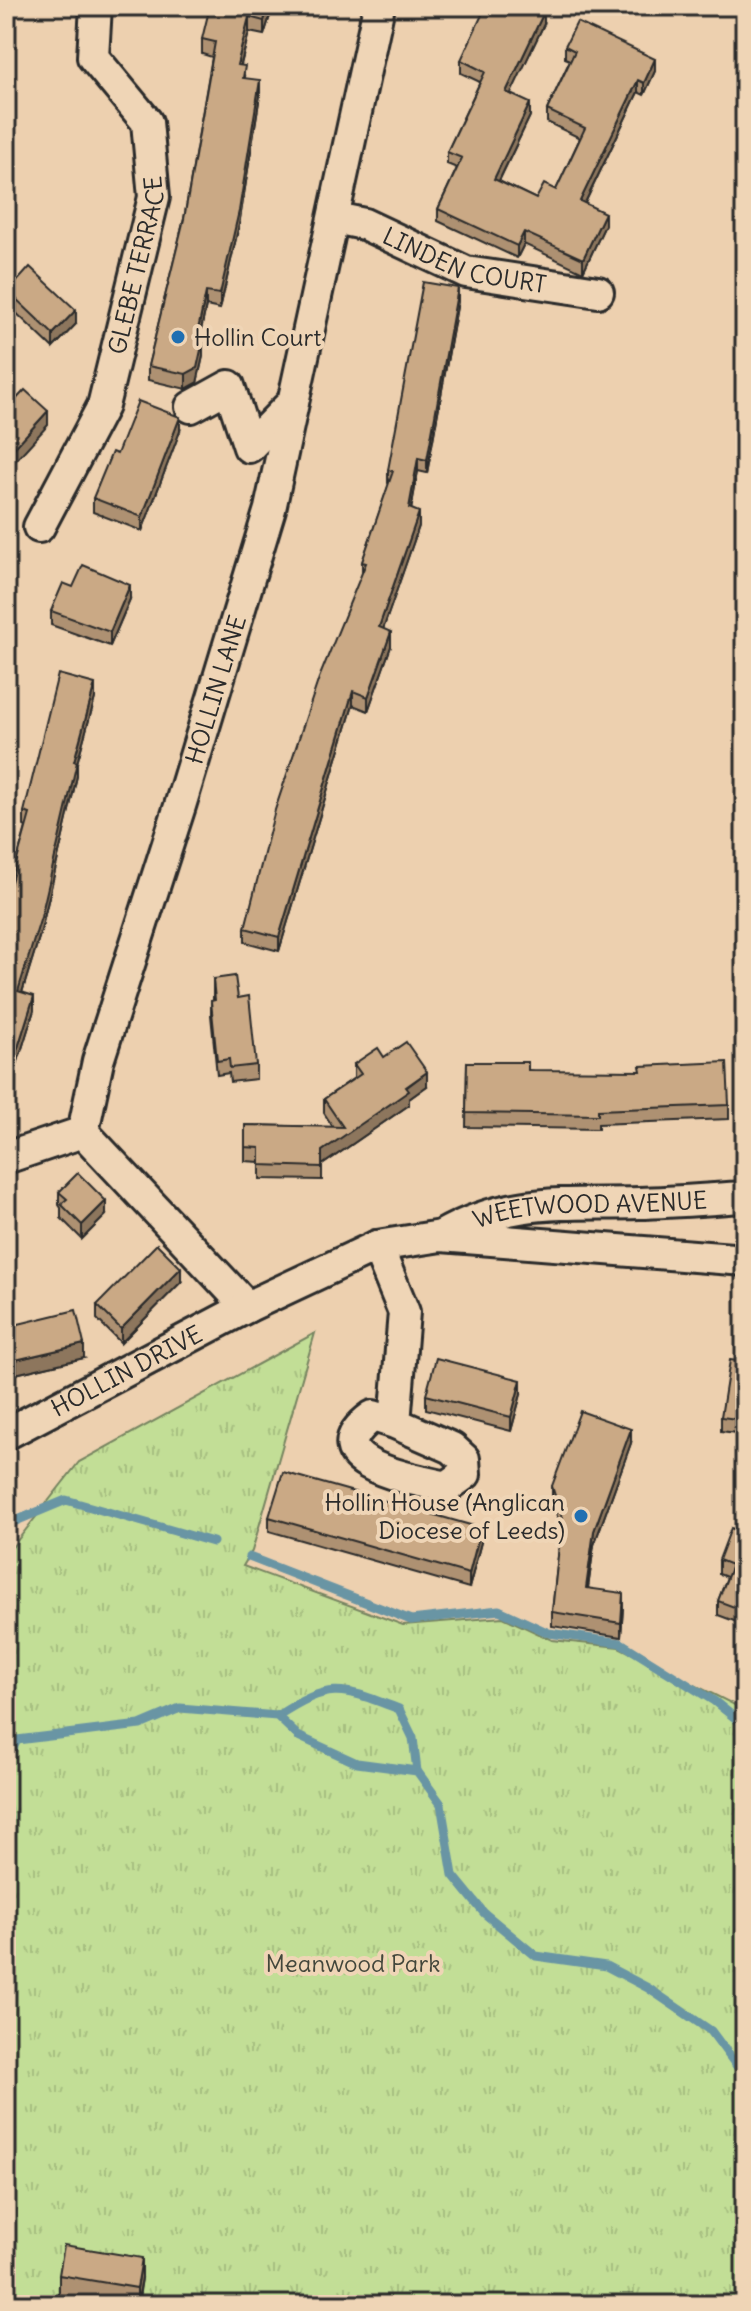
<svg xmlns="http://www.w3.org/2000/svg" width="751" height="2311" font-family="Delius,sans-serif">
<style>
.park{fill:url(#park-tufts);stroke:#768460;stroke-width:2}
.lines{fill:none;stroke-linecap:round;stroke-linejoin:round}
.stream{stroke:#6995a4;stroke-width:9}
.minor-casing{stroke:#2b2b2b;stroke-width:36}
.minor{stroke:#efd5b6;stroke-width:30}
.wall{fill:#ae9172;stroke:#2b2b2b;stroke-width:2}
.shaded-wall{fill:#8d765d;stroke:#2b2b2b;stroke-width:2}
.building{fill:#caa985;stroke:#2b2b2b;stroke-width:2}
.poi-dot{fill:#1f6fb2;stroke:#efd5b6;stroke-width:3}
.labels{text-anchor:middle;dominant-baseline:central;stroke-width:8;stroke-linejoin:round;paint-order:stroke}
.street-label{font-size:24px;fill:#2b2b2b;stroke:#efd5b6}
.poi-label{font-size:24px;fill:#2b2b2b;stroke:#efd5b6;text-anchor:start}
.park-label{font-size:24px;fill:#42463b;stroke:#efd5b6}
</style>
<defs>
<pattern id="park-tufts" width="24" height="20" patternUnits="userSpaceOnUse" patternTransform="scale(2)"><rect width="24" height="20" fill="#c2de96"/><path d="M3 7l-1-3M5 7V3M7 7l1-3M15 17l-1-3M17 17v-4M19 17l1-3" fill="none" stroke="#a7bf81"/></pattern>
</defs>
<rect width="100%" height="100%" fill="#edd0af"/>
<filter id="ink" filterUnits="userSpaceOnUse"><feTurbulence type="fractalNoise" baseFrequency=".0125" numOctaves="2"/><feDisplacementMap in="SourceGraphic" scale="16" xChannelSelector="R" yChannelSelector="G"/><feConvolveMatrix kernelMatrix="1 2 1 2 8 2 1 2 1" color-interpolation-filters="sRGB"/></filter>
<g filter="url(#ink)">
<!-- park -->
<path class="park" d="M315,1333L252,1551L243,1566L403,1625L503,1617L552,1640L619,1647L745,1710V2305H32L25,2295L6,2294V1555L79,1462Z"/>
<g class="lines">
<!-- stream -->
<g class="stream">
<path d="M6,1525L66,1500L213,1542"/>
<path d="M249,1557L411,1620L499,1610L549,1633L621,1643L714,1701L745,1726"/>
<path d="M277,1716C331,1681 341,1687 399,1709L413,1738L417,1771"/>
<path d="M6,1762L17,1740L140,1725L180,1708L277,1716L298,1736L357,1763L417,1771L441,1804L453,1875L484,1913L536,1956L606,1966L648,1988L711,2031L745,2077"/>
<path d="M6,1803L9,1820L6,1835"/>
</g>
<!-- minor casing -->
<g class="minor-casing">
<g id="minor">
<path id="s1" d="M335,218L364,224L466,272L598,292"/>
<path d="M191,407L229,386L249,447L293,402"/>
<path id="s2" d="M39,527L103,406L154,197L147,122L93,57L96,6"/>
<path d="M6,1158L83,1132"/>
<path id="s3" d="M441,1236C509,1197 565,1205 639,1203C675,1202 710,1199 745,1197"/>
<path d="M377,1246L404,1312L395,1423L452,1448L464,1459L465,1474L447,1487C417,1480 307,1463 373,1416L395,1423"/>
<path id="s4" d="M247,1307L83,1132L98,1061L180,806L270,509L379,6"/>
<path id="s5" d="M6,1434L247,1307L377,1246L441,1236L745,1260"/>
</g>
</g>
<!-- minor -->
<use href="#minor" class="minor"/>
</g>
<!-- wall -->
<g class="wall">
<path d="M273,6L264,35L249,32L241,65L245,78L260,95L239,225L220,309L206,306L199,340L203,356L197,383L186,389L148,380V366L184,219L212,57L202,54V39Z"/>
<path d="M544,24L510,94L530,116L499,181L536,199L556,190L580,138L547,122V110L570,60L565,58V46L655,71L644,95L638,92L585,203L605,225L583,272L524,244L517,258L438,221V209L457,168L447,164V152L480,82L461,73V60Z"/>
<path d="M6,257L13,286L76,324L53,348L10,307Z"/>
<path d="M458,301L427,473L418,471L411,509L419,526L383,629L391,646L368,711L353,705L279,951L245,942V928L362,575V562L389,484L388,483V470Z"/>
<path d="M180,431L142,531L93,512V498Z"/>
<path d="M130,599L110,646L51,625V611Z"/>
<path d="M95,698L77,763V776L41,931L22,993L34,1010L15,1071L6,1068V900L26,827L24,826V812Z"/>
<path d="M213,979L238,998L256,1065V1079L230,1082L229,1073L217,1075L211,1015V1001H213Z"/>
<path d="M384,1057L427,1086L409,1099V1105L322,1165V1180L260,1179V1162L245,1161V1125L333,1127L324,1113V1099L354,1078V1064Z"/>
<path d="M467,1062L528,1070L729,1105V1119L598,1124V1129L466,1127Z"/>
<path d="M59,1192L106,1215L82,1239L61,1218V1208L59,1205Z"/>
<path d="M181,1282L121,1343L97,1319V1305Z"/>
<path d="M6,1327L84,1358L11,1375L6,1353Z"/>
<path d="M745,1362V1434L721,1431V1417Z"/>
<path d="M521,1394L511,1431L426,1409V1395Z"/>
<path d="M631,1443L594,1545L588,1588L623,1607L621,1637L552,1626V1612L561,1529L552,1500V1486Z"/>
<path d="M269,1517L481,1542L469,1588L269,1531Z"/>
<path d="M745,1533V1625L718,1615V1601L727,1577L719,1574V1560Z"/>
<path d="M59,2275L142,2278L138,2305H119L59,2295Z"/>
</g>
<!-- shaded-wall -->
<g class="shaded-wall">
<path d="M268,6H273L264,35V21Z"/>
<path d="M544,12V24L506,104V92Z"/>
<path d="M249,17V32L237,79V65Z"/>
<path d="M655,59V71L644,95V83Z"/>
<path d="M260,80V95L239,225L220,309V294Z"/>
<path d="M638,80V92L580,213V201Z"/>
<path d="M530,103V116L494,191V179Z"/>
<path d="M605,213V225L583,272V259Z"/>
<path d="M524,232V244L517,258V246Z"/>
<path d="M458,288V301L427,473V460Z"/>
<path d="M206,292V306L196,354V339Z"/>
<path d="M10,293V307L6,308V294Z"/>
<path d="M76,310V324L53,348V334Z"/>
<path d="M203,341V356L197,383L186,389V374Z"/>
<path d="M48,411V425L6,471V457Z"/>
<path d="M180,417V431L142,531V517Z"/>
<path d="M418,458V471L409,522V508Z"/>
<path d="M419,512V526L379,641V627Z"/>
<path d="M130,585V599L110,646V632Z"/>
<path d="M391,632V646L368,711V697Z"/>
<path d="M95,684V698L77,763V776L41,931L18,1005V991L74,761Z"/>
<path d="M353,691V705L279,951V937Z"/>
<path d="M34,996V1010L15,1071V1057Z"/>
<path d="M427,1072V1086L409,1099V1105L322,1165V1151Z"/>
<path d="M106,1201V1215L82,1239V1225Z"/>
<path d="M13,1220V1234L6,1235V1221Z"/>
<path d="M181,1268V1282L121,1343V1329Z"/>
<path d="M84,1344V1358L11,1375V1361Z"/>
<path d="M521,1380V1394L511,1431V1417Z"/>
<path d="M631,1429V1443L594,1545L586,1601V1588L594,1531Z"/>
<path d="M481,1528V1542L469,1588V1574Z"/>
<path d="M623,1593V1607L621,1637V1623Z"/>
<path d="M142,2258V2278L137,2305V2288Z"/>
</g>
<!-- building -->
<g class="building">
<path d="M210,6H268L264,21L249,17L237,65L245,66L243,78L260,80L239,211L220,294L206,292L196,339L203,341L197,368L186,374L148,366L184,219L215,42L202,39Z"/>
<path d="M486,6H531L544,12L506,92L530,103L494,179L536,199L544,184L556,190L585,128L547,110L575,51L565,46L577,22L655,59L644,83L638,80L580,201L605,213L583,259L524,232L517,246L438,209L462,158L447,152L485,72L461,60Z"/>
<path d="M6,257L13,286L30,267L76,310L53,334L10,293L6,294Z"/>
<path d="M423,282L458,288L427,460L418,458L409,508L419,512L379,627L391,632L368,697L353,691L279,937L245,928L275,810L319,678L366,563L362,562L393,471L388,470Z"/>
<path d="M25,390L48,411L6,457V410Z"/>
<path d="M138,401L180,417L142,517L93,498L112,452L117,454Z"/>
<path d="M83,565L130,585L110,632L51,611L63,583L73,587Z"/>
<path d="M58,674L95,684L74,761L77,762L41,917L18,991L34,996L15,1057L6,1054V900L30,814L24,812Z"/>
<path d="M235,976L238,998L249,996L256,1065L230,1068L229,1059L217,1061L211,1001L215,1000L213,979Z"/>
<path d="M406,1042L427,1072L406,1087L409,1091L322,1151V1167L260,1165V1148L245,1147V1125L343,1127L324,1099L361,1074L354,1064L378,1048L384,1057Z"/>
<path d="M467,1062H528V1070L641,1071L640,1066L727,1062L729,1105L598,1110V1115L466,1113Z"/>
<path d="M78,1173L106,1201L82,1225L61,1204L67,1199L59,1192Z"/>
<path d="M6,1195L13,1220L6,1221Z"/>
<path d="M157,1244L181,1268L121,1329L97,1305Z"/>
<path d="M76,1310L84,1344L11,1361L6,1339V1327Z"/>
<path d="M436,1358L521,1380L511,1417L426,1395Z"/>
<path d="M730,1360L745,1362V1420L721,1417Z"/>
<path d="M580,1411L631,1429L594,1531L586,1588L623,1593L621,1623L552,1612L562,1518L552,1486Z"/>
<path d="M283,1472L481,1528L469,1574L269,1517Z"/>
<path d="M731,1528L745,1533V1611L718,1601L732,1565L719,1560Z"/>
<path d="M64,2245L142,2258L137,2288L59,2275Z"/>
</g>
</g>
<!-- markers -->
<g class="poi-dot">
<circle cx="178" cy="337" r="8"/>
<circle cx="581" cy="1516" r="8"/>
</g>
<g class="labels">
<!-- street labels -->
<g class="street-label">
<text stroke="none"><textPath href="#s1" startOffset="138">LINDEN COURT</textPath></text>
<text stroke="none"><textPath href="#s2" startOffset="282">GLEBE TERRACE</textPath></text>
<text stroke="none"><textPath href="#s4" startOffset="702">HOLLIN LANE</textPath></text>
<text stroke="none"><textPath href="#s3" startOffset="154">WEETWOOD AVENUE</textPath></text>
<text stroke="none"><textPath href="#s5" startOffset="136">HOLLIN DRIVE</textPath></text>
</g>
<!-- poi labels -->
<g class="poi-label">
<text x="194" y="337">Hollin Court</text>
<text x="565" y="1502" text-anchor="end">Hollin House (Anglican<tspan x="565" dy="28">Diocese of Leeds)</tspan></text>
</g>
<!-- park labels -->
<g class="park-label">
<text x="353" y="1963">Meanwood Park</text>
</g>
</g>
<!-- margin -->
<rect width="751" height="2311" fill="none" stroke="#efd5b6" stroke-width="32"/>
<rect x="16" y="16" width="719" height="2279" fill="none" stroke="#2b2b2b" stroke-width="3" filter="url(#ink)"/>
</svg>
